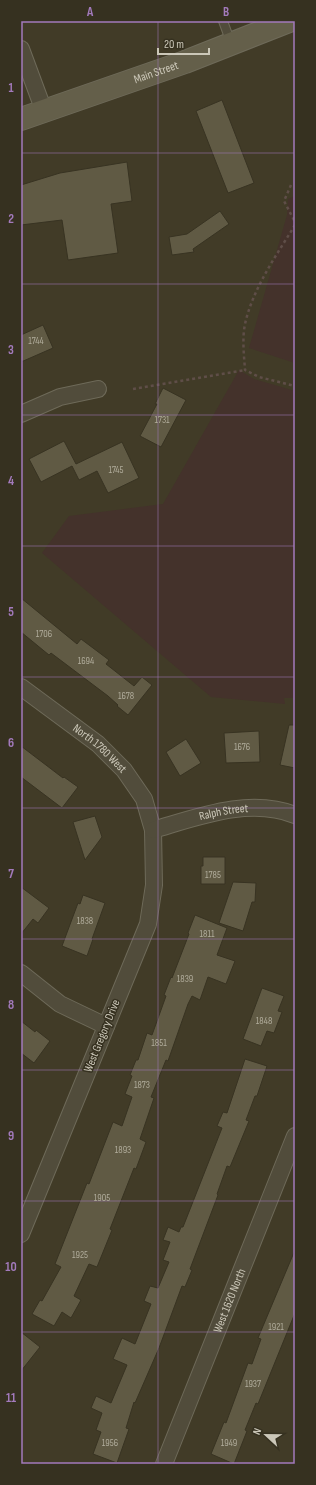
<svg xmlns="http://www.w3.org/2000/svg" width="316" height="1485" font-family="'Sofia Sans Condensed',sans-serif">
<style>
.green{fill:#44322b}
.building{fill:#605a44;stroke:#383322}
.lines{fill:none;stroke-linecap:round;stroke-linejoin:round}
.lane-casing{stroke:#6e6a59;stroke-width:10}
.street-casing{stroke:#6e6a59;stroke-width:18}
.secondary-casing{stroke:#6e6a59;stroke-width:24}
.path{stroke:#5f4e48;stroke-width:2.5;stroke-dasharray:3 3;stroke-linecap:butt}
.lane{stroke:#514c3b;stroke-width:8}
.street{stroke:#514c3b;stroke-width:16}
.secondary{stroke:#645f4a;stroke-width:22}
.grid{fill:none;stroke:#a37abc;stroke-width:1;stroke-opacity:0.55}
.labels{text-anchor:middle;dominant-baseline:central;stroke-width:3;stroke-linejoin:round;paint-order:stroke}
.number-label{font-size:10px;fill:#b0ac9b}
.street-label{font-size:12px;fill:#cbc7b8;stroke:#363120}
.neatline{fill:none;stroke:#a37abc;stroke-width:1.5}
.grid-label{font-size:13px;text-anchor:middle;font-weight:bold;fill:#a37abc}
</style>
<rect width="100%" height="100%" fill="#413b27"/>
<!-- green -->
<g class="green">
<path d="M295,196V363L249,348L287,215L288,199Z"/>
<path d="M239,370L254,379L295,391V698H284L285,704L211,697L42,553L69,516L163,504Z"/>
</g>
<!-- building -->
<g class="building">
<path d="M222,100L254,183L228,193L196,111Z"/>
<path d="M127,162L132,201L111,204L118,253L68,260L62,220L21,225V185L60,173Z"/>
<path d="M220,211L229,224L193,249L194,252L172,255L169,237L187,234Z"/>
<path d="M43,325L53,348L21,362V335Z"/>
<path d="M163,388L186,400L161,447L140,436L157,404H155Z"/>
<path d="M64,441L76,464L122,442L139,478L108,493L97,471L79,480L72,466L41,482L29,459Z"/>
<path d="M21,598L77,644L81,639L109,660L106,664L134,686L142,677L152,685L128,715L117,706L118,705L108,696L51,653L49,655L21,632Z"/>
<path d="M289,725H295V768L280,765Z"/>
<path d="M259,731L260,762L226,763L224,733Z"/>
<path d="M186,739L201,763L180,776L166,752Z"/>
<path d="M21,746L63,778L64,777L78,787L62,808L21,777Z"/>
<path d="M95,816L102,837L85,860L73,822Z"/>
<path d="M203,857H225V884H201V866H203Z"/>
<path d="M233,882L256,883L255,902H252L243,931L219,923Z"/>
<path d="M21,887L49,908L38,923L33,919L21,934Z"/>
<path d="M83,895L105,903L92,939H93L87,956L62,946L78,903L80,904Z"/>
<path d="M195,915L227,928L217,955L235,961L226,984L208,977L200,1000L192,996L188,1004L168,1061L166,1060L151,1097L154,1098L140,1139L146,1142L136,1169L134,1168L110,1229L112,1230L97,1267L89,1264L74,1296L81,1300L71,1318L62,1312L54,1326L32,1314L40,1300L42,1301L61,1267L55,1264L87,1183L89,1184L113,1122L122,1126L132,1097L125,1094L132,1076L130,1075L136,1060H138L147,1033L152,1035L166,996L164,995L171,977L172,978L189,934L188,933Z"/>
<path d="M262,988L284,996L278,1011L282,1012L274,1033L267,1031L261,1046L243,1039Z"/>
<path d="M21,1021L35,1032L36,1030L50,1041L34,1063L21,1053Z"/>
<path d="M245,1059L267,1066L257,1096H255L246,1120L249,1121L230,1167L227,1166L217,1194L218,1195L190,1269L192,1270L185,1287L182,1286L159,1348L135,1403L134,1402L126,1428L129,1429L117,1463L93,1454L101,1432L96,1430L102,1413L91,1408L96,1396L111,1403L127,1365L113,1359L122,1338L135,1344L151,1304L144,1301L150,1286L158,1288L169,1262L163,1260L170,1242L163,1240L168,1227L179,1232L181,1227H183L222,1128L217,1126L223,1112L227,1113Z"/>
<path d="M295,1250V1313L258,1404L256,1403L245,1430L247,1431L234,1464L211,1454L224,1422L226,1423L248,1363L252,1364L261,1339L258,1338Z"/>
<path d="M21,1332L40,1347L21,1371Z"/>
</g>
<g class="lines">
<!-- lane casing -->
<g class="lane-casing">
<path id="lane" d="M223,21L231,43"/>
</g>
<!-- street casing -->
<g class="street-casing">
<g id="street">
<path d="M21,49L44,111"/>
<path d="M21,414L60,397L98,389"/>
<path id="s1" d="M21,687L98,744L124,770L144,799L153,830L154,885L148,924L21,1234"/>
<path id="s2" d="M153,830C198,817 249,797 295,815"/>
<path d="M21,973L60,1004L106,1026"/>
<path id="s3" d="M164,1464L295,1136"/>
</g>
</g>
<!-- secondary casing -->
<g class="secondary-casing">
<g id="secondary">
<path id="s4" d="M21,119L185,62L289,21"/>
</g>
</g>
<!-- path -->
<g class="path">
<path d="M291,185L284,201L295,222"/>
<path d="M295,225C276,256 253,288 245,324C242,339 244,355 245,370L259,377L295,386"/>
<path d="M133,389L245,370"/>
</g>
<!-- lane -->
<use href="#lane" class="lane"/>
<!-- street -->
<use href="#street" class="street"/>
<!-- secondary -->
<use href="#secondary" class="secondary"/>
</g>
<!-- grid -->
<path class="grid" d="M158,21V1464M21,153H295M21,284H295M21,415H295M21,546H295M21,677H295M21,808H295M21,939H295M21,1070H295M21,1201H295M21,1332H295"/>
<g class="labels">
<!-- number labels -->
<g class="number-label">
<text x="36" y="341">1744</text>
<text x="162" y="420">1731</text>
<text x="116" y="470">1745</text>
<text x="44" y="634">1706</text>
<text x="86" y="661">1694</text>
<text x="126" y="696">1678</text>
<text x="242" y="747">1676</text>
<text x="213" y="875">1785</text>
<text x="85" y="921">1838</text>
<text x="207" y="934">1811</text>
<text x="185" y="979">1839</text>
<text x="264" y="1021">1848</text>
<text x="159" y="1043">1851</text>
<text x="142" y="1085">1873</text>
<text x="123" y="1150">1893</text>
<text x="102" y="1198">1905</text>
<text x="80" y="1255">1925</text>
<text x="276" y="1327">1921</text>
<text x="253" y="1384">1937</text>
<text x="110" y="1443">1956</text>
<text x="229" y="1443">1949</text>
</g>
<!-- street labels -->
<g class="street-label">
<text stroke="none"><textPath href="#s4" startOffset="143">Main Street</textPath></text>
<text stroke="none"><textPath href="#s1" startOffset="100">North 1780 West</textPath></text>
<text stroke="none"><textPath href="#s2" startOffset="73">Ralph Street</textPath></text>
<text transform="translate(102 1036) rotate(-68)">West Gregory Drive</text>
<text stroke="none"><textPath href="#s3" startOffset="176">West 1620 North</textPath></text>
</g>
</g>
<!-- border -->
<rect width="316" height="1485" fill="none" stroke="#363120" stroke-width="44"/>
<!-- north arrow -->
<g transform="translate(266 1435) rotate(292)" stroke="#363120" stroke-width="3" paint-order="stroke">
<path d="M0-3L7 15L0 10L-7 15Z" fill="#cbc7b8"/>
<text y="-6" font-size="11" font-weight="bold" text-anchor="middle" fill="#cbc7b8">N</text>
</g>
<!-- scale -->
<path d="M158 48v6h51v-6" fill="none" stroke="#cbc7b8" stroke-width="2"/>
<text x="164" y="48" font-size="12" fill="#cbc7b8" stroke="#363120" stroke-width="3" paint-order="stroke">20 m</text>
<rect x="22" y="22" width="272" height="1441" class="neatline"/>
<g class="grid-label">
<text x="90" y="16">A</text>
<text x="226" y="16">B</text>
<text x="11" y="92">1</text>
<text x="11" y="223">2</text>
<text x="11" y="354">3</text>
<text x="11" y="485">4</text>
<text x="11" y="616">5</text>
<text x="11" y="747">6</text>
<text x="11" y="878">7</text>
<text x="11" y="1009">8</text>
<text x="11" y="1140">9</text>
<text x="11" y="1271">10</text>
<text x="11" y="1402">11</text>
</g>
</svg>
